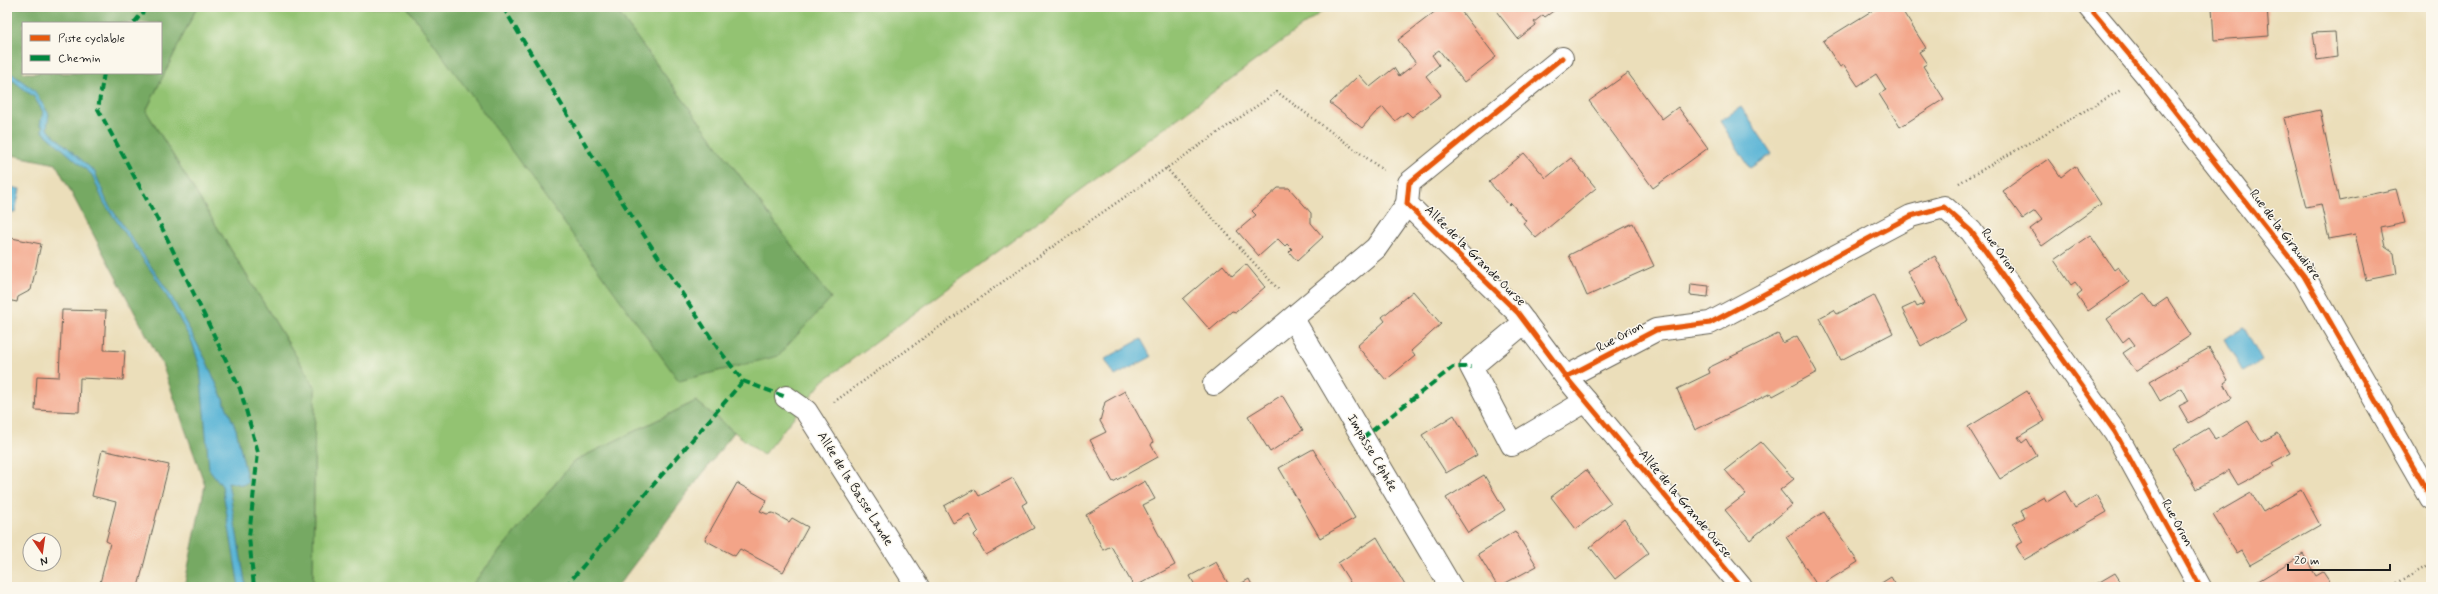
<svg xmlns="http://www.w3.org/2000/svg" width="2438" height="594" font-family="Mynerve,sans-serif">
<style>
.green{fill:#93c372;stroke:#587047}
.forest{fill:#76a964;stroke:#496240;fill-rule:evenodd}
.water{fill:#57b3d5;stroke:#3a6878}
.building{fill:#f3a488}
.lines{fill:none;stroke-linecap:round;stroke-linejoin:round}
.minor-casing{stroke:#646053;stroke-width:24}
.path{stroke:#646053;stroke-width:2.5;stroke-dasharray:1 3;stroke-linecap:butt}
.minor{stroke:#fff;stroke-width:22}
.quiet{stroke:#00873e;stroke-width:4;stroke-dasharray:8 4;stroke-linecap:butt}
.cycleway-casing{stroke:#fbf7ec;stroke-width:8}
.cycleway{stroke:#e8590c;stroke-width:5}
.labels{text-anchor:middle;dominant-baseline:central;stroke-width:3;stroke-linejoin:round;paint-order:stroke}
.street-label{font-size:13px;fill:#1c1c1c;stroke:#fbf7ec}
</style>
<rect width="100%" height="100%" fill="#fbf7ec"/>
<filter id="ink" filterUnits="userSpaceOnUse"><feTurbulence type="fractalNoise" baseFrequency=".025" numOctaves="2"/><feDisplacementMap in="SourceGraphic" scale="8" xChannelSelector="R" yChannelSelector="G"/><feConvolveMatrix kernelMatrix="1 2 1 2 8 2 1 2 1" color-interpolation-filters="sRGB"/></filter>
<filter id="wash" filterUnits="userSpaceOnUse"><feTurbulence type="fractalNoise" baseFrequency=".012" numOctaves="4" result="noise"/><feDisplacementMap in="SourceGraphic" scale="16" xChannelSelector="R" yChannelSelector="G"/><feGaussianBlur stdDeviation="0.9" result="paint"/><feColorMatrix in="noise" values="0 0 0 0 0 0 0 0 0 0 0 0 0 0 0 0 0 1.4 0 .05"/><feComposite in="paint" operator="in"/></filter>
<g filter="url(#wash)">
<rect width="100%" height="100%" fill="#ebdeba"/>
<!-- green -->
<path class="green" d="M197,7H407L433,42L831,298L614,7H1328L823,381L763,455L696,401L574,461L470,587H313L315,387L146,111Z"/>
<!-- forest -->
<g class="forest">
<path d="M7,7H197L146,111L315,387L313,587H184L205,485L162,364L56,164L7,154ZM23,23H161V73H23Z"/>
<path d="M407,7H614L831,298L778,356L679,381Z"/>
<path d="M696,401L734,432L617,587H470L574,461Z"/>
</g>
<!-- water -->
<g class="water">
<path d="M7,70L34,90L49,114L47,129L95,172L107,202L170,294L206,360L236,429L248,482L243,485L228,482L246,587H239L222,486L209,469L200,367L192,342L160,284L104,203L92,175L42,131L43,126L40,125L43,112L34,97L7,76Z"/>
<path d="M1741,107L1772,154L1750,168L1720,121Z"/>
<path d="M7,186L20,189L15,213L7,211Z"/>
<path d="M2244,328L2262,361L2243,372L2224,339Z"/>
<path d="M1141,339L1151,357L1115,376L1105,359Z"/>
</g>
<g id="blocks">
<!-- building -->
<g class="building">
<path d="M1441,7H1458L1496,57L1464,82L1439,50L1432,55L1439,65L1426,76L1441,95L1412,117L1407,112L1395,121L1383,107L1375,113L1362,128L1330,103L1359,75L1370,87L1394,68L1399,76L1416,63L1398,40Z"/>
<path d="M1493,7H1559L1545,17L1543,15L1534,22L1536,25L1518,39Z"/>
<path d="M1878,7H1900L1926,48L1919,52L1927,64L1923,66L1944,99L1900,127L1879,94L1886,90L1876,74L1858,86L1844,65L1840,67L1823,41Z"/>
<path d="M2212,7H2267L2269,36L2214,40Z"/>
<path d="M2335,32L2337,57L2317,60L2313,33Z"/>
<path d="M1628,73L1662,119L1678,107L1708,148L1653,188L1589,101Z"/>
<path d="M2320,110L2339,201L2396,189L2405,223L2381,228L2385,247L2394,253L2397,274L2366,280L2355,234L2329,239L2321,204L2306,207L2284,118Z"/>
<path d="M1524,153L1546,178L1571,158L1596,188L1536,238L1523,223L1526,221L1511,203L1509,205L1489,182Z"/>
<path d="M2048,159L2061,177L2075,166L2101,204L2042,246L2030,229L2042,220L2035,211L2023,219L2003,191Z"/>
<path d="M1278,188H1289L1311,213V223L1323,237L1297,261L1289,252L1292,249L1287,244L1285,246L1278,239L1259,256L1237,231L1256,215L1252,211Z"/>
<path d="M1633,223L1654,266L1587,296L1569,255Z"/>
<path d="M2090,235L2114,270L2118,267L2129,282L2088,311L2077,295L2082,291L2075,282L2071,285L2054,260Z"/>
<path d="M7,237L41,244L31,290L18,297L17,302L7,300Z"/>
<path d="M1935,256L1968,320L1921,346L1902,309L1915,303L1917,307L1924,304L1907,271Z"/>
<path d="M1246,264L1265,287L1236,312L1232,311L1210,330L1183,299L1223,265L1232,276Z"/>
<path d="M1691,284L1709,286L1708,297L1690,295Z"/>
<path d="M1413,291L1441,324L1411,351L1415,356L1386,380L1357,346L1385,321L1382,317Z"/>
<path d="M2144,293L2154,307L2167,298L2191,335L2136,371L2123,353L2135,345L2129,337L2123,342L2107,319Z"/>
<path d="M1874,295L1893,333L1841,360L1819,318L1834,310L1837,314Z"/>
<path d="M62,310L106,311L104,350L125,351L123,380L80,378L79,412L35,410L37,376L59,377Z"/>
<path d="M1778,334L1783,343L1797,336L1817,372L1773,396L1771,393L1695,430L1677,389L1710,373L1708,368Z"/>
<path d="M2209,348L2228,380L2224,383L2232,398L2189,423L2179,406L2189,401L2182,388L2160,401L2149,382Z"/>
<path d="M1125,391L1153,442L1151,445L1158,457L1113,482L1090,440L1106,432L1100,421L1105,402Z"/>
<path d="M2027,391L2045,421L2018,437L2022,443L2027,439L2037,456L2000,479L1968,427Z"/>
<path d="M1282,395L1303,430L1270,452L1248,416Z"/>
<path d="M1454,415L1477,455L1446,473L1422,435Z"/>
<path d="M2248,421L2261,442L2278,433L2290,453L2272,463L2274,466L2238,485L2229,470L2196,489L2173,449L2208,428L2216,440Z"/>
<path d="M1761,442L1794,479L1780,490L1792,505L1750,540L1725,510L1746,494L1725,470Z"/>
<path d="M1313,449L1355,518L1320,538L1279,468Z"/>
<path d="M102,450L169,465L138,587H99L110,543L106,541L116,502L92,496Z"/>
<path d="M1586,470L1611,503L1576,529L1551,497Z"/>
<path d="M1484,475L1505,510L1468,533L1446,498Z"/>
<path d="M1013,478L1027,502L1022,505L1034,528L986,555L974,535L978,531L969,514L953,523L944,506L975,489L979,496Z"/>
<path d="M1145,481L1155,499L1143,505L1175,565L1134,587L1111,546L1103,550L1086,515Z"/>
<path d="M737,483L767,500L760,511L767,514L773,513L789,522L792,518L808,527L783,572L740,549L735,556L705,540Z"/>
<path d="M2301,490L2320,525L2250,565L2242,551L2237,554L2213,515L2251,493L2263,512Z"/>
<path d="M2065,491L2075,508L2097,495L2107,512L2024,560L2016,546L2023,542L2013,524L2025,517L2021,510L2044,497L2047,502Z"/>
<path d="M1824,512L1858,562L1818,587L1786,537Z"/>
<path d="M1624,519L1649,553L1615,579L1590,547Z"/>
<path d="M1515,531L1537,566L1498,587L1478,554Z"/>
<path d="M1377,537L1406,587H1353L1338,563Z"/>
<path d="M2303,554L2316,576L2323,572L2333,587H2257L2255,583Z"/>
<path d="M1216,562L1230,587H1196L1190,576Z"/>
<path d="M2115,573L2124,587H2091Z"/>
<path d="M1891,577L1897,587H1875Z"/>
<path d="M1249,579L1253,587H1235Z"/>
</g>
</g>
</g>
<g filter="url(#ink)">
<use href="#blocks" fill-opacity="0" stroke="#646053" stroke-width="1"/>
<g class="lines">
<!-- minor casing -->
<g class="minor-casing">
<g id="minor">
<path d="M2089,7L2147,76L2304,276L2431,498"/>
<path d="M1562,58L1409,183L1407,204L1518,313L1566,377L1741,587"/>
<path d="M1293,319L1451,587"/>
<path d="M1525,322L1471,367L1512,445L1586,401"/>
<path d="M1566,377L1656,330L1710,323L1911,216L1944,207L1971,231L2115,432L2200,587"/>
<path d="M1214,384L1376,248L1407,204"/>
<path d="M786,397L806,411L918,587"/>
</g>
</g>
<!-- path -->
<g class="path">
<path d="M1166,168L1280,291"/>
<path d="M1959,183L2121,90"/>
<path d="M834,402L1032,261L1277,92L1383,170"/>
<path d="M2390,587L2431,564"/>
</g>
<!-- minor -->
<use href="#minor" class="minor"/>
<!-- quiet -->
<g class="quiet">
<path d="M503,7L590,152L717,347L743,381L786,397"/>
<path d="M134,23L147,7"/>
<path d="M104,73L98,109L162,228L240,389L258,452L249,537L254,587"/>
<path d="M1363,438L1453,367H1471"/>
<path d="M565,587L743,381"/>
</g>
<!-- cycleway casing -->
<g class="cycleway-casing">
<g id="cycleway">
<path d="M2089,7L2147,76L2304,276L2431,498"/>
<path d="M1562,58L1409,183L1407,204L1518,313L1566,377L1741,587"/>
<path d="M1566,377L1656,330L1710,323L1911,216L1944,207L1971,231L2115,432L2200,587"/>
</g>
</g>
<!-- cycleway -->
<use href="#cycleway" class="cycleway"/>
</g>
</g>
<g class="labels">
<!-- street labels -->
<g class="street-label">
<text transform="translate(2285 235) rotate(53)">Rue de la Giraudière</text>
<text transform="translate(1999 251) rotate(54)">Rue Orion</text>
<text transform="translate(1475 256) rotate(45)">Allée de la Grande Ourse</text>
<text transform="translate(1620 337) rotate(-28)">Rue Orion</text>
<text transform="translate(1372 453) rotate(60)">Impasse Céphée</text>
<text transform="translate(855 489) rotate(58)">Allée de la Basse Lande</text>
<text transform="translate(1685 504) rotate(50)">Allée de la Grande Ourse</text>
<text transform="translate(2177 523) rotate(61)">Rue Orion</text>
</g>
</g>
<!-- margin -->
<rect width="2438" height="594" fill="none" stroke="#fbf7ec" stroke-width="24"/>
<!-- legend -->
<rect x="22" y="22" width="140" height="52" fill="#fbf7ec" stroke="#a29f99"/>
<rect x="30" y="35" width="20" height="6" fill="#e8590c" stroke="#a29f99"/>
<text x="58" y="42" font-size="12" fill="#1c1c1c">Piste cyclable</text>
<rect x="30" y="55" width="20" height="6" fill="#00873e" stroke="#a29f99"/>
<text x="58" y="62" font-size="12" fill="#1c1c1c">Chemin</text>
<!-- north arrow -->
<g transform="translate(42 552) rotate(167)"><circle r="19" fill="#fbf7ec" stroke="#a29f99"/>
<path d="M0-3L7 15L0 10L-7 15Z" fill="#c8321e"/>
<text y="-6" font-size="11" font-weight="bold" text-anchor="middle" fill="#1c1c1c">N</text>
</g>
<!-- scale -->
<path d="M2288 564v6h102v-6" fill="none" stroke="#1c1c1c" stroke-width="2"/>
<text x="2294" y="564" font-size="12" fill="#1c1c1c" stroke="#fbf7ec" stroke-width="3" paint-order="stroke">20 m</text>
</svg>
